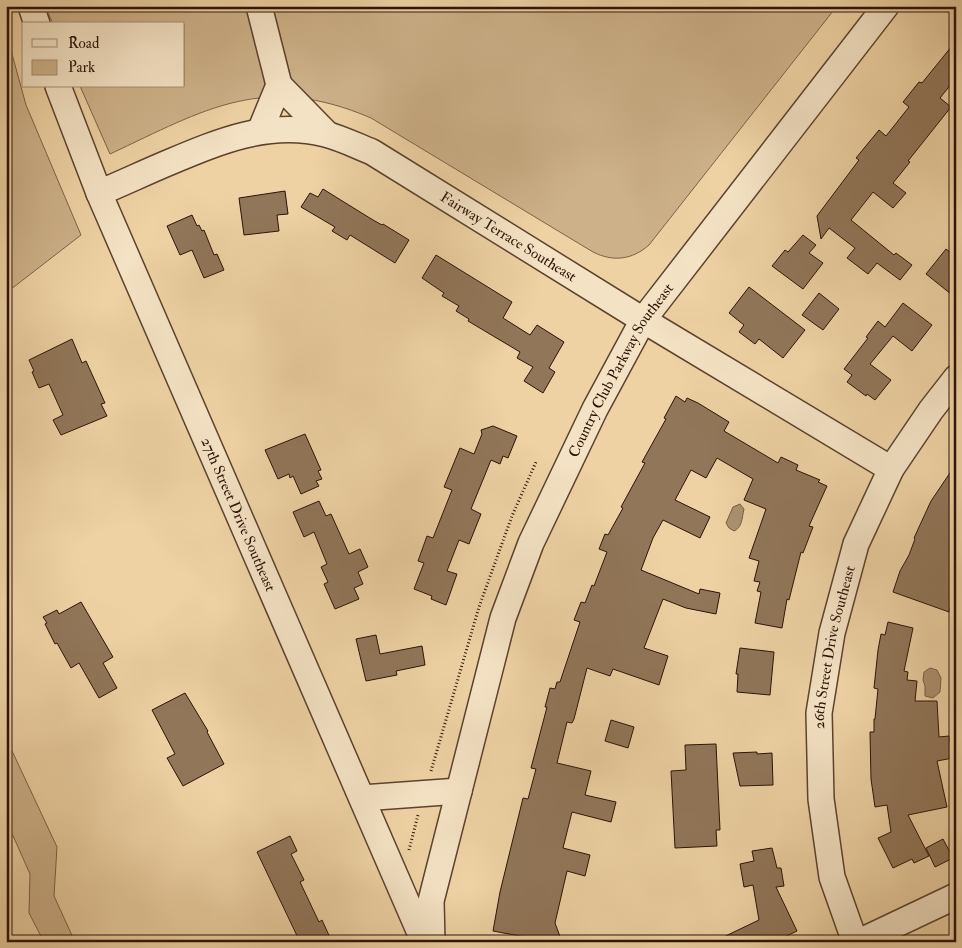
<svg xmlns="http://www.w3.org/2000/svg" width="962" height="948" font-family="'IM FELL Double Pica',serif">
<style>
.green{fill:#cdb189;stroke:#7c6248}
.water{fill:#ac916f;stroke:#795e45}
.building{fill:#917659;stroke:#2c1207}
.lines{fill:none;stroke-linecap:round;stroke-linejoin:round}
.minor-casing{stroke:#5c422e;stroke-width:28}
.path{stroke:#2c1207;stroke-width:3;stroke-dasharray:1 2.5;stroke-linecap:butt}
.minor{stroke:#f4e2c4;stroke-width:25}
.labels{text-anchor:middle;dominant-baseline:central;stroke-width:4;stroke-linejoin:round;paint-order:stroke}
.street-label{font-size:15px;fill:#2c1207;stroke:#f4e2c4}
</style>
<rect width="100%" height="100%" fill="#eed2a4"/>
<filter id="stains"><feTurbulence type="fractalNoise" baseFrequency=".004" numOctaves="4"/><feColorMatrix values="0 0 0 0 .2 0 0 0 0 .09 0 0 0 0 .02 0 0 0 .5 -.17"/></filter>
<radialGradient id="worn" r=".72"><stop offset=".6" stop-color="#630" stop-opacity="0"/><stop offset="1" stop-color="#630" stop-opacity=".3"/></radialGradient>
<!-- green -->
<g class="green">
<path d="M45,6H837L649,245C632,260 613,262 593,252L371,118C264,72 206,109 110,154L80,86H184V24H53Z"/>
<path d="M6,32L26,105L81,235L6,293Z"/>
<path d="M6,738L57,847L54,896L75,942H44L29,913L30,874L6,820Z"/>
</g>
<!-- water -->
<g class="water">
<path d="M740,504L744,509C742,518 742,528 734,531L729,528L726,523L733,507Z"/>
<path d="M930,668L937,670L941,678L940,692L933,698L925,696V686L923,680L924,672Z"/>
</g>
<!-- building -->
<g class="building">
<path d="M956,41V78L940,98L951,107L908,161L910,162L893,183L906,193L893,208L873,192L851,220L894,255L896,253L912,265L900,280L877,263L868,274L847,258L855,248L829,228L821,239L817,216L859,160L856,158L879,130L886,136L909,107L903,102L919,82L922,83Z"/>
<path d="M323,189L373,220L382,225L383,224L409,240L395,263L350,235L347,240L332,231L335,227L301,207L310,193L318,197Z"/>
<path d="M285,191L288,214L277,215L279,231L244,235L239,198Z"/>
<path d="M192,215L197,226L199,225L202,231L204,230L214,255L217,254L224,270L204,278L192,250L180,255L167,226Z"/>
<path d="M803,235L816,245L809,253L823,263L803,289L772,266L785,250L788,252Z"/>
<path d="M946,249L956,257V298L926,274Z"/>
<path d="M436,255L512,302L503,318L530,335L537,325L564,342L549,368L555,372L543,393L524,381L533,367L517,358L520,352L468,321L469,319L456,311L459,306L442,296L444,293L422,278Z"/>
<path d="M749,287L805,330L783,358L759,339L755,344L739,332L744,325L729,313Z"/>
<path d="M819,293L839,309L823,330L802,315Z"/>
<path d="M903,303L932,325L912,351L893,336L870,364L891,380L875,400L867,394L866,396L847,382L852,375L844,369L868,338L866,337L878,321L885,327Z"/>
<path d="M72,339L82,363L86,361L105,403L101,404L107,416L61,435L53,420L63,415L49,384L39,388L32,372L34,371L29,360Z"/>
<path d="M676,396L685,402L687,398L698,403L729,422L724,431L778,463L781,457L798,465L796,470L820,480L818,482L827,486L809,526L813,527L803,553L801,552L789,600L787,599L782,628L755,623L761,592L757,591L760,582L754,581L759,561L749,558L766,509L744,500L753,479L717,458L706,478L691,470L675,500L710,517L700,538L663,520L653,538L641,570L699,594L700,589L720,593L716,614L686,608L663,599L644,648L668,656L659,685L613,669L610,676L587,668L574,719L572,723L567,722L557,763L591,771L585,795L616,802L611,822L572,812L563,848L590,855L585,876L567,871L555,923L562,942H552L493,931L500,892L523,798L528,799L536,769L531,768L547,707H545L550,688L555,689L557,682H560L580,622L574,620L581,602L585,603L592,585L594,586L607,552L599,549L605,534L608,535L623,508L621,507L645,463L642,462L666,419L664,418Z"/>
<path d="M493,426L517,436L508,458L503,456L500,464L491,460L480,487L471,509L481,514L469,544L459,540L447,571L457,574L446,605L431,599L432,596L414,589L424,563L418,561L427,536L433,538L452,490L444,487L460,448L474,454L482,434L481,430Z"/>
<path d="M305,434L321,470L318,471L322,479L316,481L319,486L301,494L293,476L290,478L289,474L278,479L265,450Z"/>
<path d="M956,464V600L953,598L949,612L893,592L900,571L909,555L915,539L914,538L931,501Z"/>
<path d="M319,501L326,516L331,514L349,554L360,549L368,567L358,572L363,584L354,588L359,599L335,609L324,584L328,582L321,567L327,564L314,532L304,537L293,512Z"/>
<path d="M81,602L113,657L103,663L117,688L99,698L79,663L71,668L57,643L55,644L45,624L47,623L43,617L57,610L59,614Z"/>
<path d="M888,622L913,628L904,671L908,672L907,680L917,681L915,701H937L939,737L949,736L953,758L937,761L947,807L908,815L929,856L914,863L912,859L893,868L878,838L891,832L887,805L875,807L871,779L870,732H874V719H875L878,689L874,688L878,650L881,634L885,635Z"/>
<path d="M376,635L380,654L422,646L425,665L396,671L397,675L366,681L356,639Z"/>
<path d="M740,648L774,652L770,695L737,692L738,674H736Z"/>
<path d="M185,693L208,731L207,732L224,764L183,786L167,758L175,754L152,710Z"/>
<path d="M611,720L634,727L628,748L605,741Z"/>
<path d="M716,744L720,830H716L717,846L675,848L671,771L686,770L685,745Z"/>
<path d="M757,752V754L772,753L773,785L740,786L733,753Z"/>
<path d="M290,836L297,851L291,854L304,880L300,882L319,922L322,920L332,942H300L257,852Z"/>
<path d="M943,839L953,858L935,867L926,848Z"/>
<path d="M772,848L777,868H781L784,886L776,887L797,931L774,942H713L759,920L753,885L744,887L740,864L754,861L752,851Z"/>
</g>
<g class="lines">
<!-- minor casing -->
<g class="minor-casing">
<g id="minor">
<path d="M31,6L37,24"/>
<path d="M259,6L279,85"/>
<path id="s1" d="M58,86L99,193L424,942"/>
<path d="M260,131L279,85L327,134"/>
<path id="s2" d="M99,193C123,183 146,172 170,162C220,141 270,120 325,134C341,138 357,146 372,152L643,320L891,469"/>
<path d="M362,798L459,791"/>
<path id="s3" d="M432,942L431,901L503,618L531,543L595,409L643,320L886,6"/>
<path id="s4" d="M855,942L832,877L821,799L819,713L832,633L856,544L891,469L931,410L956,378"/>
<path d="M859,942L956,896"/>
</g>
</g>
<!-- path -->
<g class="path">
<path d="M431,771L479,607L512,516L536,462"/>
<path d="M409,850L418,815"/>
</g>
<!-- minor -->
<use href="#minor" class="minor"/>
</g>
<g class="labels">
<!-- street labels -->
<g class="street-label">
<text stroke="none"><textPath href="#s2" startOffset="449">Fairway Terrace Southeast</textPath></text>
<text stroke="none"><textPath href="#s3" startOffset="608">Country Club Parkway Southeast</textPath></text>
<text stroke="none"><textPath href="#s1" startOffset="465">27th Street Drive Southeast</textPath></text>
<text stroke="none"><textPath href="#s4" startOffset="301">26th Street Drive Southeast</textPath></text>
</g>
</g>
<!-- margin -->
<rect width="962" height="948" fill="none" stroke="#eed2a4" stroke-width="25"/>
<rect x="8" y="8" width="947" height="933" fill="none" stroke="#2c1207" stroke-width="2.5"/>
<rect x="12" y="12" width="937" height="923" fill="none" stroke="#2c1207"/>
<!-- legend -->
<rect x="22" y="22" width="162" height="65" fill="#f4e2c4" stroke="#a48f78"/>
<rect x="32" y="39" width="25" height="8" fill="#f4e2c4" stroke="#a48f78"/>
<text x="68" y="48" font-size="15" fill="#2c1207">Road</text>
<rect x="32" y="60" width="25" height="15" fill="#cdb189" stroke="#a48f78"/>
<text x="68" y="72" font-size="15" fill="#2c1207">Park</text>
<rect width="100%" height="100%" filter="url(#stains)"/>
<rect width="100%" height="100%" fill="url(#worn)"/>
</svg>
